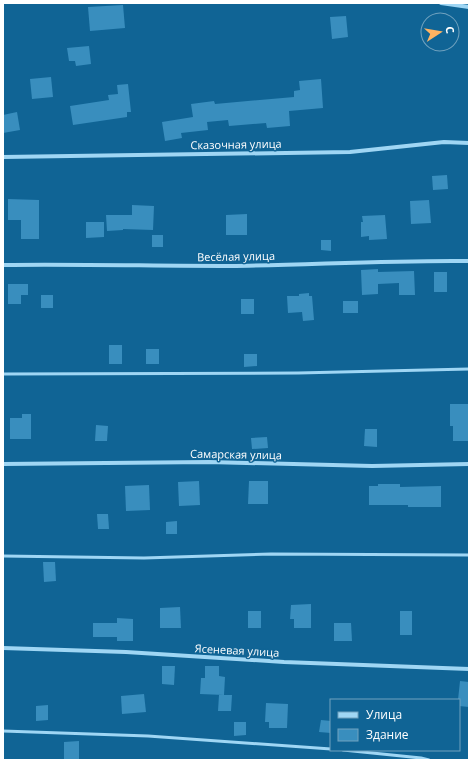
<svg xmlns="http://www.w3.org/2000/svg" width="472" height="763" font-family="'Open Sans',sans-serif">
<style>
.building{fill:#398ebe}
.lines{fill:none;stroke-linecap:round;stroke-linejoin:round}
.service{stroke:#9fd6f4;stroke-width:3}
.minor{stroke:#9fd6f4;stroke-width:4}
.labels{text-anchor:middle;dominant-baseline:central;stroke-width:3;stroke-linejoin:round;paint-order:stroke}
.street-label{font-size:11px;fill:#fff;stroke:#106495}
</style>
<rect width="100%" height="100%" fill="#106495"/>
<!-- building -->
<g class="building">
<path d="M123,5L125,28L90,31L88,7Z"/>
<path d="M346,16L348,37L332,39L330,17Z"/>
<path d="M89,46L91,64L76,66L75,61H69L67,48Z"/>
<path d="M51,77L53,97L32,99L30,79Z"/>
<path d="M321,79L323,108L289,111L290,126L267,128L266,123L229,126L228,120L207,122L208,130L181,133L182,138L165,141L162,122L193,117L191,104L214,101L215,104L294,97V91L300,90L299,81Z"/>
<path d="M128,84L131,112H127V117L73,125L70,106L109,100L108,95L118,94L117,85Z"/>
<path d="M17,112L20,130L3,133V115Z"/>
<path d="M447,175L448,189L433,190L432,176Z"/>
<path d="M8,199L39,200V239H21V220H8Z"/>
<path d="M429,200L431,223L411,224L410,201Z"/>
<path d="M132,205L154,206L153,230L123,229V230L107,231L106,215H132Z"/>
<path d="M247,214V235H226V215Z"/>
<path d="M385,215L387,239L369,240V236L361,237V222H363L362,216Z"/>
<path d="M86,222H104V237L86,238Z"/>
<rect x="152" y="235" width="11" height="12"/>
<path d="M321,240H331V251L321,250Z"/>
<path d="M378,269V272L414,271L415,295H399V283L378,284V294L362,295L361,270Z"/>
<rect x="434" y="272" width="13" height="20"/>
<path d="M8,284H28V295H21V304H8Z"/>
<path d="M309,293V296H312L314,320L303,321L302,312L288,313L287,296H299V294Z"/>
<rect x="41" y="295" width="12" height="13"/>
<rect x="241" y="299" width="13" height="15"/>
<rect x="343" y="301" width="15" height="12"/>
<rect x="109" y="345" width="13" height="19"/>
<rect x="146" y="349" width="13" height="15"/>
<path d="M244,354H257V366L244,367Z"/>
<path d="M450,404H469V441H453V426H450Z"/>
<path d="M22,414H31V439H10V418H22Z"/>
<path d="M96,425L108,426L107,441H95Z"/>
<path d="M365,429H377V447L364,446Z"/>
<path d="M267,437L268,448L252,449L251,438Z"/>
<path d="M199,481L200,505L179,506L178,482Z"/>
<path d="M249,481H268V504H248Z"/>
<path d="M378,484H400V487L441,486V507H408V505H369V486H378Z"/>
<path d="M149,485L150,510L126,511L125,486Z"/>
<path d="M97,514H108L109,529H98Z"/>
<path d="M177,521V534H166V522Z"/>
<path d="M43,562H55L56,581L44,582Z"/>
<path d="M311,604V628H294V619H290L291,605Z"/>
<path d="M180,607L181,628H160V608Z"/>
<rect x="248" y="611" width="13" height="17"/>
<rect x="400" y="611" width="12" height="24"/>
<path d="M117,618L133,619V641H117V637H93V623H117Z"/>
<path d="M334,623H351L352,641H334Z"/>
<path d="M162,666H175L174,685L162,684Z"/>
<path d="M205,666H219V676L225,677L224,695L200,694L201,678H205Z"/>
<path d="M460,681L469,682V707L459,706V700H458Z"/>
<path d="M144,694L146,712L122,714L121,696Z"/>
<path d="M219,695H232L231,711H218Z"/>
<path d="M266,703L288,704L287,728H269V722H265Z"/>
<path d="M48,705V720L36,721V706Z"/>
<path d="M321,720L331,721V733L319,732Z"/>
<path d="M234,722H246V735L234,736Z"/>
<path d="M79,741V760H64V742Z"/>
</g>
<g class="lines">
<!-- service -->
<g class="service">
<path d="M3,374L298,373L469,369"/>
<path d="M3,556L144,558L271,554L469,555"/>
<path d="M3,731L148,736L331,749"/>
<path d="M343,750L421,758L429,760"/>
</g>
<!-- minor -->
<g class="minor">
<path d="M441,3L469,7"/>
<path d="M3,157L350,152L444,142L469,143"/>
<path d="M3,265C79,264 154,266 230,266C310,265 389,260 469,261"/>
<path d="M3,464L209,462L372,466L469,464"/>
<path d="M3,648L126,652L284,662L469,669"/>
</g>
</g>
<g class="labels">
<!-- street labels -->
<g class="street-label">
<text transform="translate(236 144) rotate(-1)">Сказочная улица</text>
<text transform="translate(236 256) rotate(-1)">Весёлая улица</text>
<text transform="translate(236 454) rotate(1)">Самарская улица</text>
<text transform="translate(237 650) rotate(3)">Ясеневая улица</text>
</g>
</g>
<!-- border -->
<rect width="472" height="763" fill="none" stroke="#ffffff" stroke-width="8"/>
<!-- legend -->
<rect x="330" y="699" width="130" height="52" fill="#106495" stroke="#70a2bf"/>
<rect x="338" y="712" width="20" height="6" fill="#9fd6f4" stroke="#70a2bf"/>
<text x="366" y="719" font-size="12" fill="#ffffff">Улица</text>
<rect x="338" y="729" width="20" height="12" fill="#398ebe" stroke="#70a2bf"/>
<text x="366" y="739" font-size="12" fill="#ffffff">Здание</text>
<!-- north arrow -->
<g transform="translate(440 32) rotate(78)"><circle r="19" fill="#106495" stroke="#70a2bf"/>
<path d="M0-3L7 15L0 10L-7 15Z" fill="#ffb362"/>
<text y="-6" font-size="11" font-weight="bold" text-anchor="middle" fill="#ffffff">С</text>
</g>
</svg>
